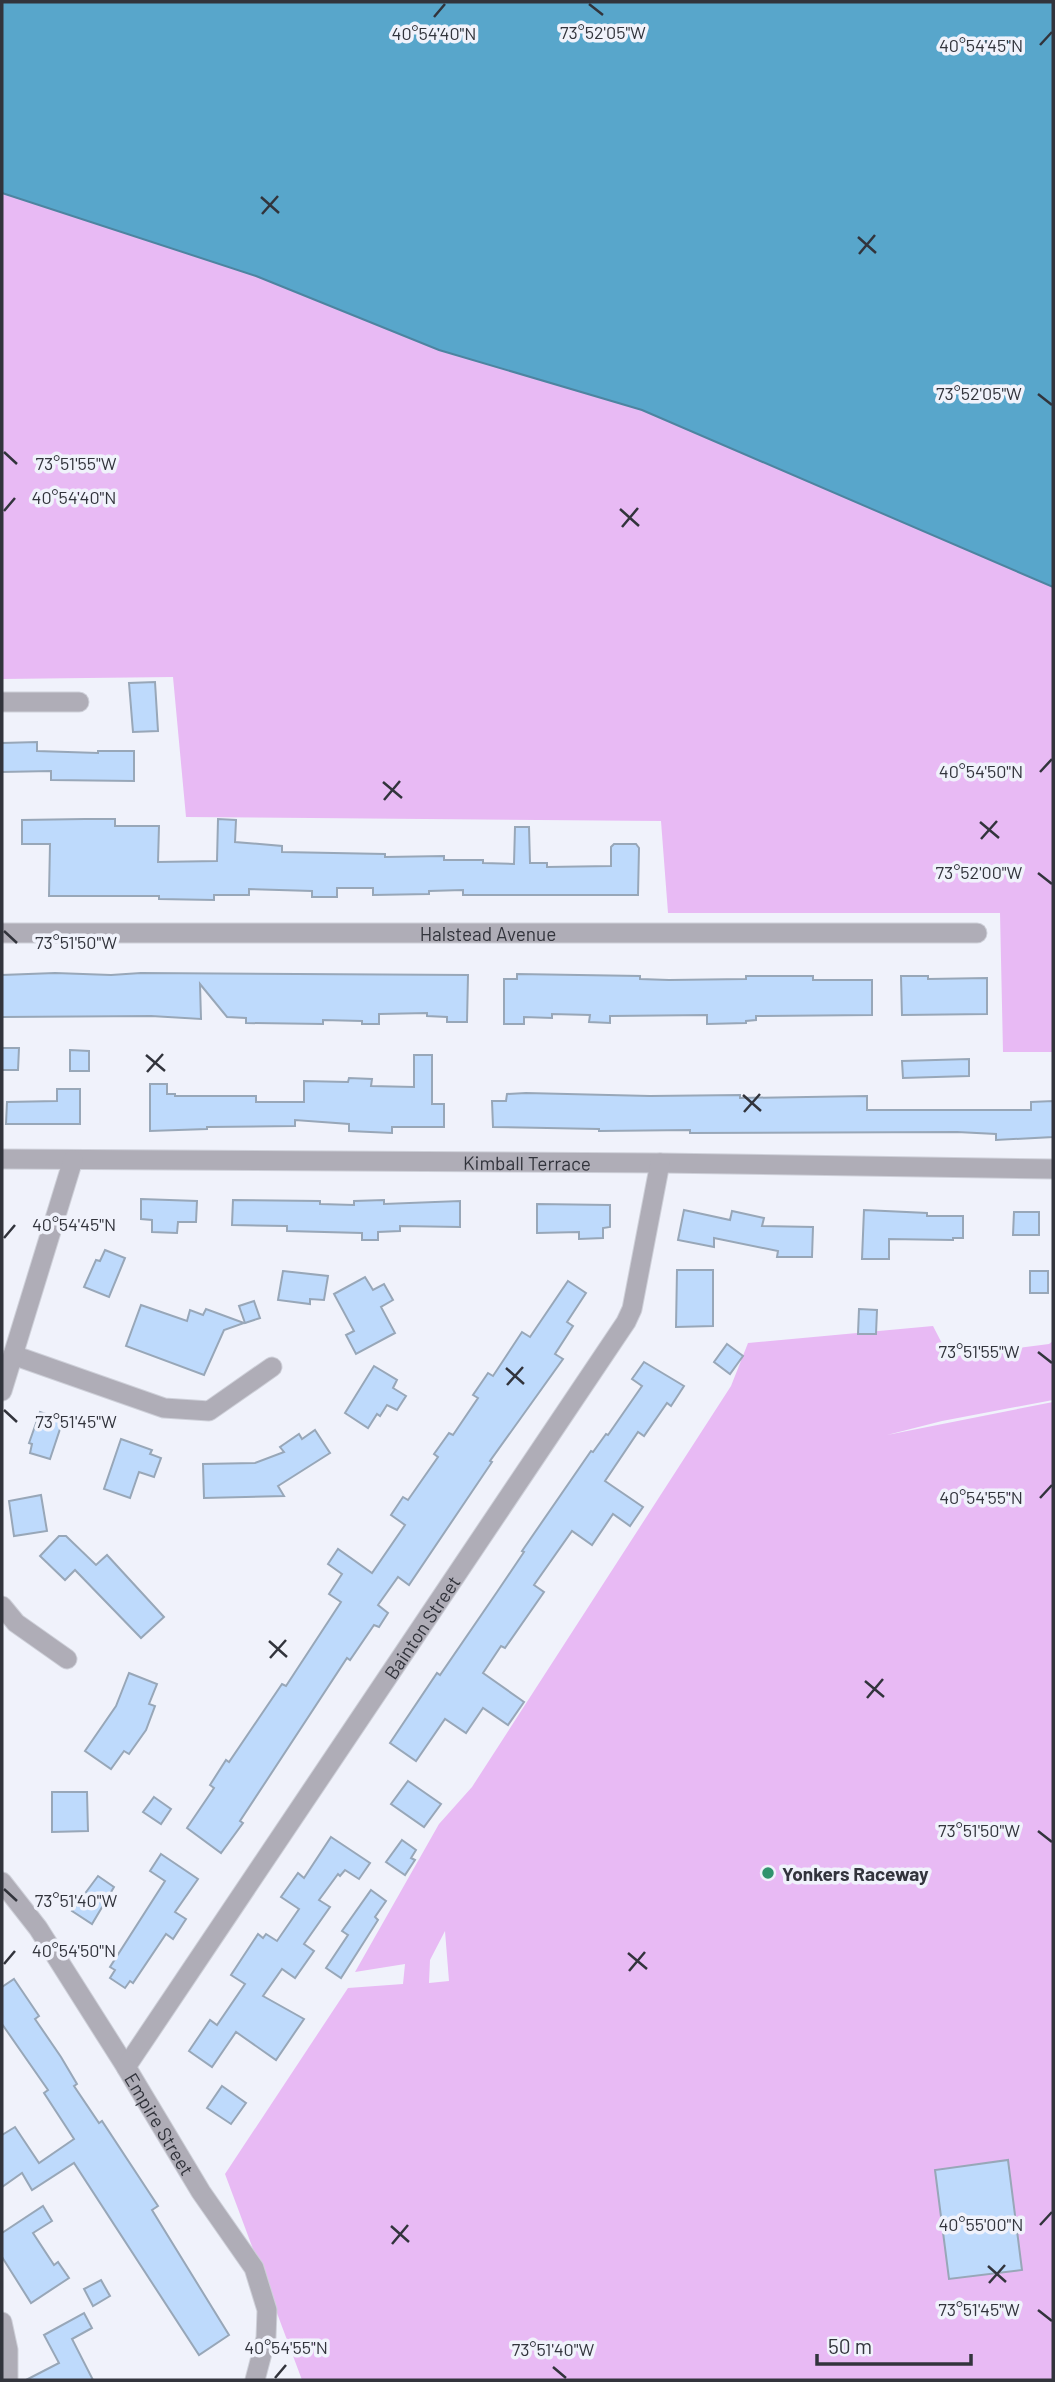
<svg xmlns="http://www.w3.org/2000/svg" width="1055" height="2382" font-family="Barlow,sans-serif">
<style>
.green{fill:#e8baf4;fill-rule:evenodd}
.water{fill:#58a6cb;stroke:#4d84a0;stroke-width:2}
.building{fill:#bedafc;stroke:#98a7b8;stroke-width:2}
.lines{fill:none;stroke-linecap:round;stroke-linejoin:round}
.minor-casing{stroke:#ced0d9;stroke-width:21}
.minor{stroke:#afadb7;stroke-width:19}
.ticks{fill:none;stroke:#32343c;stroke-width:2.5}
.poi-dot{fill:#30936e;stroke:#f0f2fb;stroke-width:2.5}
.labels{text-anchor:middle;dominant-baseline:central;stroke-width:7;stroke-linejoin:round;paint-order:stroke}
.street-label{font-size:19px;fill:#32343c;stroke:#f0f2fb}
.poi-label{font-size:19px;font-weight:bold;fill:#32343c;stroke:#f0f2fb;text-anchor:start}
.ticks-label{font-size:18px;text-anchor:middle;fill:#32343c;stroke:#f0f2fb;stroke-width:7;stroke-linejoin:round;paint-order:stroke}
</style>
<rect width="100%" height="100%" fill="#f0f2fb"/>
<!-- green -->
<g class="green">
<path d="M2,193L256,276L439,350L642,410L1053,587V1052H1003L1000,913H668L661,821L186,817L173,677L2,679Z"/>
<path d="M933,1326L949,1357L1049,1344L1053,1341V1400L942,1421L887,1435L1053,1402V2380H302L225,2174L348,1988L403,1984L405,1964L355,1972L439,1824L472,1787L731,1386L748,1343ZM445,1931L449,1981L429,1983L430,1960Z"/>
</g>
<!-- water -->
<path class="water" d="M2,2H1053V587L642,410L439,350L256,276L2,193Z"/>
<!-- building -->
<g class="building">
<path d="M155,682L158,731L133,732L129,683Z"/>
<path d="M37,742V751L98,753V751H134V781L51,780V771L2,772V743Z"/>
<path d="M85,819H115V826H159L158,862L217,861L218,819L236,820L235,842L282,846V852L385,854V857L444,856V860H483V863L514,864L515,827H529L530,863H547V867L611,866V847L614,844H636L639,848L638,895H463V890L429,891V894L373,895V888H337V897H312V891L249,889V895H214V900L159,899V896H49L50,844H22V820Z"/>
<path d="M55,973L111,975L141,973L468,975L467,1022H447V1017L427,1016V1013L379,1014V1024H362V1021L323,1020V1024L246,1023V1018L227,1017L200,984L201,1019L151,1016L2,1017V975Z"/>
<path d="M517,974L640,976V979L669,980L746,979V976H813V980H872V1015L756,1016V1020L746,1021V1023L707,1024V1015L610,1016V1023L589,1022L590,1015L552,1014V1018L524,1017V1024H504V979H517Z"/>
<path d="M901,976H928V979L987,978V1014L902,1015Z"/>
<path d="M2,1048H19L18,1070H2Z"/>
<path d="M70,1050L89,1051V1071H70Z"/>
<path d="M414,1055H432V1104H444V1127H392V1133L349,1131V1124L295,1120V1126L207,1127V1129L150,1131V1084H167V1094H175V1096H256V1102H304V1081L348,1082L349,1078L372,1079L371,1086L414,1087Z"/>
<path d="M969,1059V1076L903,1078L902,1061Z"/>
<path d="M57,1089H80V1124H6L7,1102L57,1101Z"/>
<path d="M526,1093L650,1096L740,1095V1098L867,1096V1110H1031V1102L1053,1101V1137L996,1140V1134L957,1132L690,1133V1130L599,1131V1129L493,1127L492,1101H506L507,1094Z"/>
<path d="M141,1199L197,1201L196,1222H178L177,1233L152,1232V1220L141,1219Z"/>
<path d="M233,1200L320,1201V1204L354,1205V1201L384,1200V1204L460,1201V1227L400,1226V1231L378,1232V1240H362V1233L287,1231V1226L232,1225Z"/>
<path d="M537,1204L610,1205V1227L603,1228V1238L579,1239V1232L537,1233Z"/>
<path d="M684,1210L730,1220L732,1211L764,1218L762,1226L813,1227L812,1257H777L778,1251L714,1238V1247L678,1240Z"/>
<path d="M864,1210L927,1213V1216H963V1238H953V1240L889,1239V1259H862Z"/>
<path d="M1014,1212H1039V1235H1013Z"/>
<path d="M105,1250L125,1258L109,1297L84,1287L96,1260L100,1261Z"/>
<path d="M677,1270H713V1326L676,1327Z"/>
<path d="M283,1271L328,1276L324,1300L310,1299V1304L278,1300Z"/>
<rect x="1030" y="1271" width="18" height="22"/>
<path d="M365,1277L373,1290L384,1284L393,1300L381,1307L395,1333L356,1354L346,1335L354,1331L334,1294Z"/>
<path d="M568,1281L586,1293L567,1322L573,1326L555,1354L563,1359L490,1461L492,1462L409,1585L398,1577L378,1605L388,1613L379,1627L374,1625L350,1660L347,1658L240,1821L243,1823L221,1853L187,1828L214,1788L210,1785L226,1760L229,1762L282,1684L286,1686L341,1602L329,1594L342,1574L328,1564L338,1549L372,1573L405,1525L391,1515L403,1497L408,1500L438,1457L434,1454L449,1433L453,1435L478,1398L473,1395L488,1373L493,1376L522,1332L530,1337Z"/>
<path d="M254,1301L260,1318L245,1323L239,1306Z"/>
<path d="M141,1305L187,1321L190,1310L203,1315L206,1309L244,1323L224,1330L204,1375L126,1346Z"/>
<path d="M859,1309L877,1310L876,1334H858Z"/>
<path d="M727,1344L743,1356L730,1374L714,1362Z"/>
<path d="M644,1362L684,1386L671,1406L667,1403L644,1436L638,1432L605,1481L643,1507L630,1526L613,1514L592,1545L572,1531L534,1585L544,1592L505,1648L501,1646L483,1673L524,1702L508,1725L483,1708L466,1733L445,1719L416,1761L390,1743L437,1673L440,1675L497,1592L524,1552L522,1551L591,1451L593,1452L606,1434L608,1435L642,1386L632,1379Z"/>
<path d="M374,1366L397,1380L393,1388L406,1396L397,1410L387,1405L380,1416L377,1414L368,1428L345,1413Z"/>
<path d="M40,1412L63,1420L50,1459L30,1453L32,1444L29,1443Z"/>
<path d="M315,1430L330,1453L278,1486L284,1496L204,1498L203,1464L255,1463L284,1452L280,1447L299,1434L302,1439Z"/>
<path d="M121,1439L152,1450L150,1454L161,1458L154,1477L139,1472L130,1498L104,1489Z"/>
<path d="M41,1495L47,1531L14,1536L9,1501Z"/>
<path d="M59,1536H66L96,1565L107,1555L164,1617L141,1638L75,1570L65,1580L40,1556Z"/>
<path d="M129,1673L157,1684L149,1704L155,1706L146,1730L129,1754L124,1751L111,1769L85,1751L116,1706Z"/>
<path d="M408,1781L441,1804L424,1827L391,1804Z"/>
<path d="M52,1792H87L88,1831L52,1832Z"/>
<path d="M154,1797L171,1809L161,1824L143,1812Z"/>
<path d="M331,1837L370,1863L359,1879L345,1870L340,1876L338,1874L319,1900L330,1907L304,1944L314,1951L295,1978L282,1969L263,1996L304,2019L276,2060L236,2032L212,2067L189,2051L210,2020L217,2025L245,1984L231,1975L258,1934L263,1938L266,1934L277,1941L299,1909L281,1897L298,1873L304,1878Z"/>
<path d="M402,1840L416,1850L411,1858L415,1860L405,1875L386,1862Z"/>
<path d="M161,1854L198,1879L175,1912L186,1919L173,1939L166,1934L133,1983L130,1981L125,1988L110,1978L115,1970L110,1967L165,1881L150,1871Z"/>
<path d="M98,1876L114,1887L92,1924L72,1911Z"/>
<path d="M371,1890L386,1901L375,1917L378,1920L341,1978L326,1968L348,1935L342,1931Z"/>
<path d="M14,1979L39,2016L35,2019L61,2057L77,2084L74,2086L99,2123L102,2121L158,2206L152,2210L229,2335L199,2355L74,2163L32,2190L22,2173L2,2187V2135L15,2127L39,2163L74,2139L44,2093L48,2090L2,2024V1987Z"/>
<path d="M222,2086L246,2103L231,2124L207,2108Z"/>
<path d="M1008,2160L1022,2270L949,2279L935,2170Z"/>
<path d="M43,2206L52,2221L33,2233L54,2265L58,2262L69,2278L31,2303L2,2257V2233Z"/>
<path d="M101,2280L110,2296L93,2306L84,2289Z"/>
<path d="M84,2313L92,2328L72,2339L93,2380H26L59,2363L44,2335Z"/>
</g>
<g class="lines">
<!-- minor casing -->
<g class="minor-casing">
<g id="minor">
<path d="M2,702H79"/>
<path id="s1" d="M2,933H977"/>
<path id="s2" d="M2,1159L660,1163L1053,1169"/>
<path d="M13,1355L164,1408L209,1411L272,1367"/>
<path d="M2,1391L73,1160"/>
<path d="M2,1606L16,1623L67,1659"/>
<path id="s3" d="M2,1882L38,1928L126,2067L201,2192L254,2268L267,2310L266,2338L255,2380"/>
<path id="s4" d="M126,2067L626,1322L632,1309L660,1163"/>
<path d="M2,2322L8,2350V2380"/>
</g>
</g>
<!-- minor -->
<use href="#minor" class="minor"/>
</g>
<!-- ticks -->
<path class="ticks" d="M589,4L603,15M434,17L445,4M1040,45L1052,32M261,197L279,213M262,214L278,196M858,237L876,253M859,254L875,235M1038,394L1052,405M4,452L17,464M620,509L639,526M4,511L15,498M622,527L638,508M1040,772L1052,759M383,782L402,798M384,800L400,781M980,822L999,838M981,839L997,821M1038,873L1052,884M4,931L17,943M146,1055L165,1071M147,1072L163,1054M743,1095L761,1111M744,1112L760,1094M4,1238L15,1225M1038,1352L1052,1363M506,1368L524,1384M507,1385L523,1367M4,1410L17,1422M1040,1498L1052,1485M269,1641L287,1657M270,1658L286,1640M865,1681L884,1697M867,1698L883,1679M1038,1831L1052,1842M4,1889L17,1901M628,1953L647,1969M4,1964L15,1951M629,1971L645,1952M1040,2225L1052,2212M391,2226L409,2242M392,2244L408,2225M988,2266L1006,2282M989,2283L1005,2265M1038,2310L1052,2321M553,2367L566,2378M275,2378L286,2365"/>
<!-- markers -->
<circle class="poi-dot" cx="768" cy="1873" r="7"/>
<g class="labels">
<!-- street labels -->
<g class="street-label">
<text stroke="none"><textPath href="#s1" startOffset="486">Halstead Avenue</textPath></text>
<text stroke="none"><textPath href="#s2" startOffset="525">Kimball Terrace</textPath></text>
<text stroke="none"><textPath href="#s4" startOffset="530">Bainton Street</textPath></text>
<text stroke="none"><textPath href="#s3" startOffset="289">Empire Street</textPath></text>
</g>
<!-- poi labels -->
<g class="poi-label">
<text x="782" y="1873">Yonkers Raceway</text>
</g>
</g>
<g class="ticks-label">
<text x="603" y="39">73°52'05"W</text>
<text x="434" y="40">40°54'40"N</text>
<text x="981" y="52">40°54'45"N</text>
<text x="979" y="400">73°52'05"W</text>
<text x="76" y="470">73°51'55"W</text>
<text x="74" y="504">40°54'40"N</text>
<text x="981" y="778">40°54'50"N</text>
<text x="979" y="879">73°52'00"W</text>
<text x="76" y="949">73°51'50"W</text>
<text x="74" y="1231">40°54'45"N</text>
<text x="979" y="1358">73°51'55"W</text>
<text x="76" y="1428">73°51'45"W</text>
<text x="981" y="1504">40°54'55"N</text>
<text x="979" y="1837">73°51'50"W</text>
<text x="76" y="1907">73°51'40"W</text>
<text x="74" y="1957">40°54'50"N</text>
<text x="981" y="2231">40°55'00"N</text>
<text x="979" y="2316">73°51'45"W</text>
<text x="286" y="2354">40°54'55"N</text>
<text x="553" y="2356">73°51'40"W</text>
</g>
<!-- border -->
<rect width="1055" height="2382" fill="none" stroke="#32343c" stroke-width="7"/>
<!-- scale -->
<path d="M817 2354v10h154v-10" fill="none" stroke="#32343c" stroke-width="3.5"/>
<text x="828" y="2354" font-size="21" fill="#32343c" stroke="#f0f2fb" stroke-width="5" paint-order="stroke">50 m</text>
</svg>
